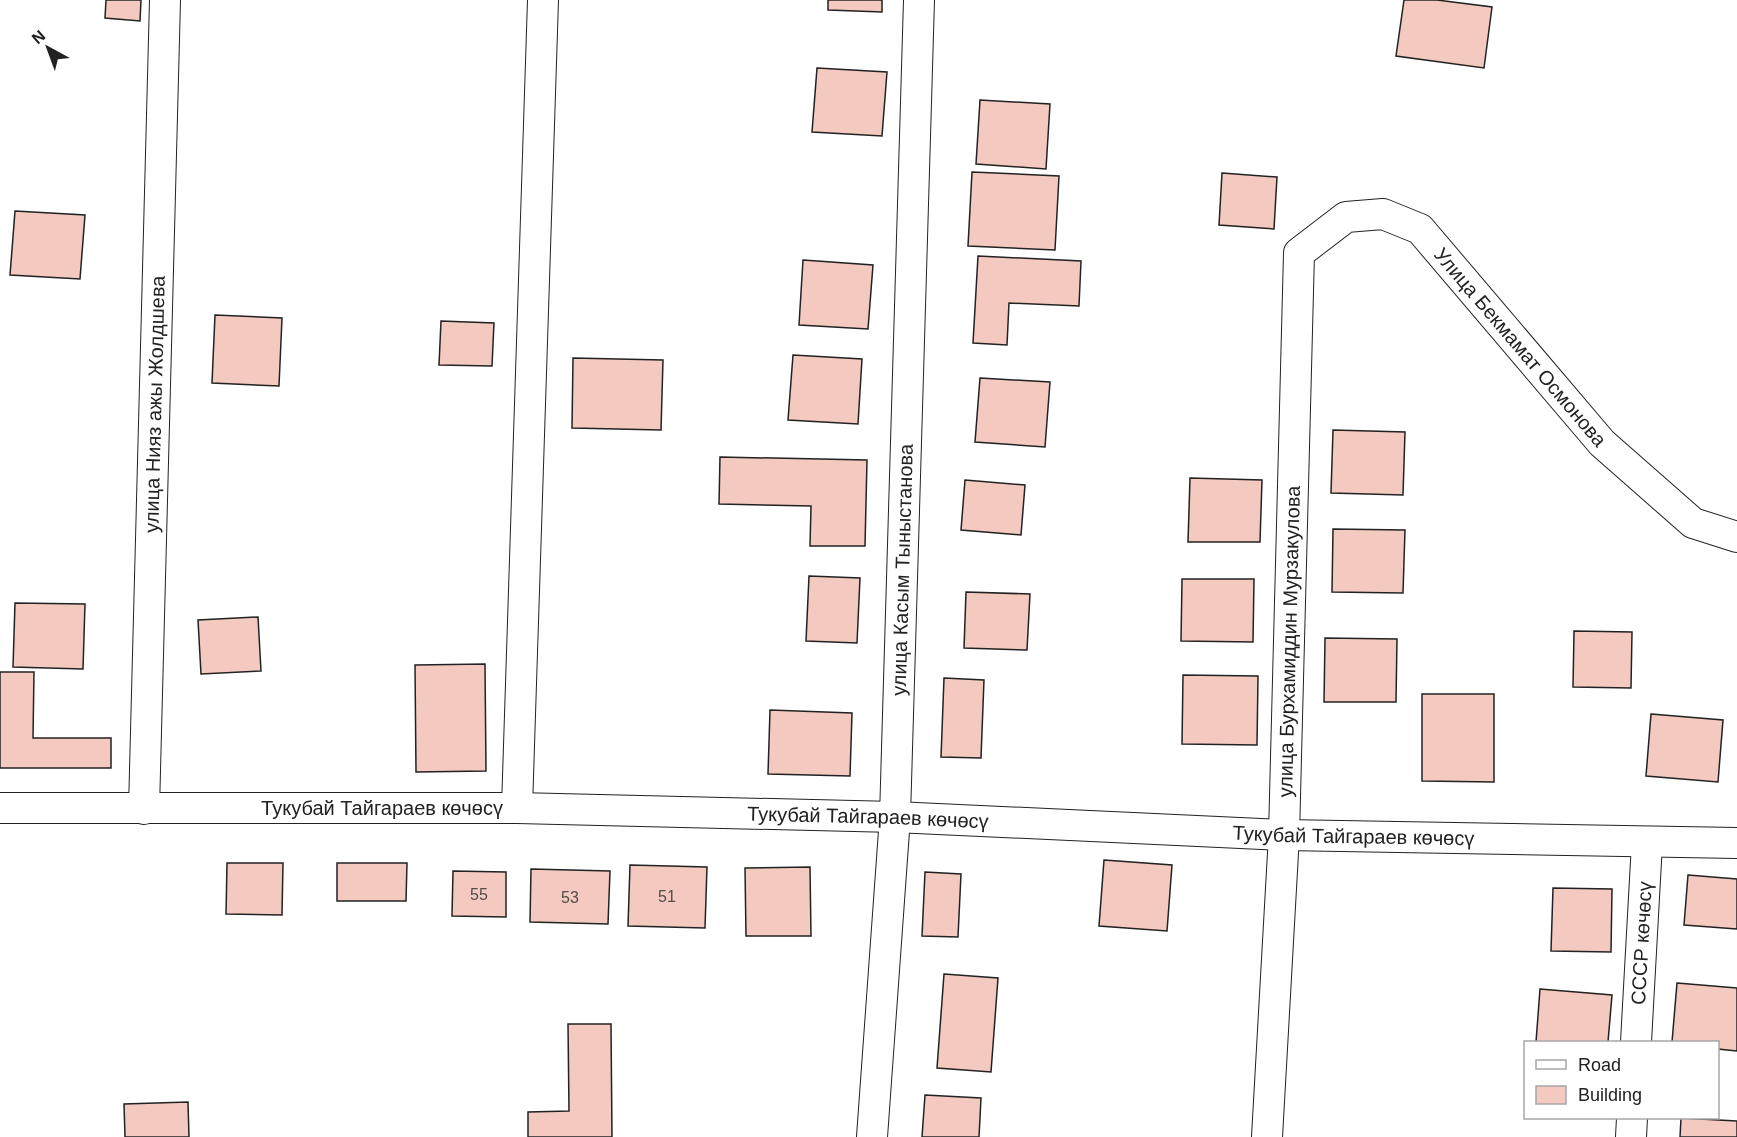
<svg xmlns="http://www.w3.org/2000/svg" width="1737" height="1137" font-family="Arial,sans-serif">
<style>
.building{fill:#f3c9c0;stroke:#222;stroke-width:1.5}
.lines{fill:none;stroke-linecap:round;stroke-linejoin:round}
.minor-casing{stroke:#222;stroke-width:32}
.minor{stroke:#fff;stroke-width:30}
.labels{text-anchor:middle;dominant-baseline:central;stroke-width:4.5;stroke-linejoin:round;paint-order:stroke}
.number-label{font-size:16px;fill:#564c4a}
.street-label{font-size:20px;fill:#222;stroke:#fff}
</style>
<rect width="100%" height="100%" fill="#fff"/>
<!-- building -->
<g class="building">
<path d="M106,0H141L140,21L105,18Z"/>
<path d="M828,0H882V12L828,10Z"/>
<path d="M1404,0H1437L1492,7L1484,68L1396,56Z"/>
<path d="M817,68L887,72L882,136L812,132Z"/>
<path d="M980,100L1050,104L1046,169L976,164Z"/>
<path d="M972,172L1059,176L1055,250L968,246Z"/>
<path d="M1222,173L1277,177L1274,229L1219,225Z"/>
<path d="M15,211L85,215L80,279L10,275Z"/>
<path d="M978,256L1081,261L1079,306L1009,303L1007,345L973,343Z"/>
<path d="M803,260L873,265L868,329L799,325Z"/>
<path d="M215,315L282,318L279,386L212,383Z"/>
<path d="M441,321L494,323L492,366L439,365Z"/>
<path d="M793,355L862,359L858,424L788,420Z"/>
<path d="M573,358L663,360L661,430L572,428Z"/>
<path d="M980,378L1050,382L1045,447L975,442Z"/>
<path d="M1333,430L1405,432L1403,495L1331,493Z"/>
<path d="M720,457L867,460L865,546H810L811,506L719,504Z"/>
<path d="M1190,478L1262,480L1260,542H1188Z"/>
<path d="M965,480L1025,485L1021,535L961,530Z"/>
<path d="M1333,529L1405,530L1403,593L1332,592Z"/>
<path d="M809,576L860,578L857,643L806,641Z"/>
<path d="M1182,579H1254L1253,642L1181,641Z"/>
<path d="M966,592L1030,594L1027,650L964,648Z"/>
<path d="M15,603L85,604L83,669L13,667Z"/>
<path d="M258,617L261,671L201,674L198,620Z"/>
<path d="M1574,631L1632,632L1631,688L1573,687Z"/>
<path d="M1325,638L1397,639L1396,702H1324Z"/>
<path d="M485,664L486,771L416,772L415,665Z"/>
<path d="M0,672H34L33,738H111V768H0Z"/>
<path d="M1183,675L1258,676L1257,745L1182,744Z"/>
<path d="M944,678L984,680L981,758L941,757Z"/>
<path d="M1422,694H1494V782L1422,781Z"/>
<path d="M770,710L852,713L850,776L768,774Z"/>
<path d="M1651,714L1723,720L1718,782L1646,776Z"/>
<path d="M1104,860L1172,865L1167,931L1099,926Z"/>
<path d="M227,863H283L282,915L226,914Z"/>
<path d="M337,863H407L406,901H337Z"/>
<path d="M630,865L707,867L705,928L628,926Z"/>
<path d="M810,867L811,936H746L745,868Z"/>
<path d="M531,869L610,871L608,924L530,922Z"/>
<path d="M453,871L506,872V917L452,916Z"/>
<path d="M925,872L961,874L958,937L922,936Z"/>
<path d="M1688,875L1737,879V929L1684,925Z"/>
<path d="M1553,888L1612,889L1611,952L1551,951Z"/>
<path d="M944,974L998,978L991,1072L937,1068Z"/>
<path d="M1677,983L1737,988V1051L1718,1049V1042H1672Z"/>
<path d="M1540,989L1612,995L1608,1042H1536Z"/>
<path d="M568,1024H611L612,1137H528V1112L569,1111Z"/>
<path d="M925,1095L981,1098L979,1137H922Z"/>
<path d="M188,1102L189,1137H125L124,1104Z"/>
<path d="M1681,1118L1737,1121V1137H1680Z"/>
</g>
<g class="lines">
<!-- minor casing -->
<g class="minor-casing">
<g id="minor">
<path id="s1" d="M0,808H517L895,817L1284,835L1737,843"/>
<path d="M517,808L543,0"/>
<path id="s2" d="M144,809L165,0"/>
<path id="s3" d="M1636,1042L1647,843"/>
<path id="s4" d="M872,1137L895,817L919,0"/>
<path id="s5" d="M1267,1137L1284,835L1299,253L1346,217L1383,214L1420,229L1602,443L1693,523L1737,537"/>
<path d="M1631,1137L1632,1118"/>
</g>
</g>
<!-- minor -->
<use href="#minor" class="minor"/>
</g>
<g class="labels">
<!-- number labels -->
<g class="number-label">
<text x="479" y="894">55</text>
<text x="667" y="896">51</text>
<text x="570" y="897">53</text>
</g>
<!-- street labels -->
<g class="street-label">
<text stroke="none"><textPath href="#s5" startOffset="1176">Улица Бекмамат Осмонова</textPath></text>
<text stroke="none"><textPath href="#s2" startOffset="405">улица Нияз ажы Жолдшева</textPath></text>
<text stroke="none"><textPath href="#s4" startOffset="568">улица Касым Тыныстанова</textPath></text>
<text stroke="none"><textPath href="#s5" startOffset="496">улица Бурхамиддин Мурзакулова</textPath></text>
<text stroke="none"><textPath href="#s1" startOffset="382">Тукубай Тайгараев көчөсү</textPath></text>
<text stroke="none"><textPath href="#s1" startOffset="868">Тукубай Тайгараев көчөсү</textPath></text>
<text stroke="none"><textPath href="#s1" startOffset="1354">Тукубай Тайгараев көчөсү</textPath></text>
<text stroke="none"><textPath href="#s3" startOffset="99">СССР көчөсү</textPath></text>
</g>
</g>
<!-- legend -->
<rect x="1524" y="1041" width="195" height="78" fill="#ffffff" stroke="#a7a7a7" stroke-width="1.5"/>
<rect x="1536" y="1060" width="30" height="9" fill="#ffffff" stroke="#a7a7a7" stroke-width="1.5"/>
<text x="1578" y="1071" font-size="18" fill="#222222">Road</text>
<rect x="1536" y="1086" width="30" height="18" fill="#f3c9c0" stroke="#a7a7a7" stroke-width="1.5"/>
<text x="1578" y="1101" font-size="18" fill="#222222">Building</text>
<!-- north arrow -->
<g transform="translate(48 48) rotate(319)" stroke="#ffffff" stroke-width="4.5" paint-order="stroke">
<path d="M0-4.5L10 22L0 15L-10 22Z" fill="#222222"/>
<text y="-9" font-size="16" font-weight="bold" text-anchor="middle" fill="#222222">N</text>
</g>
</svg>
